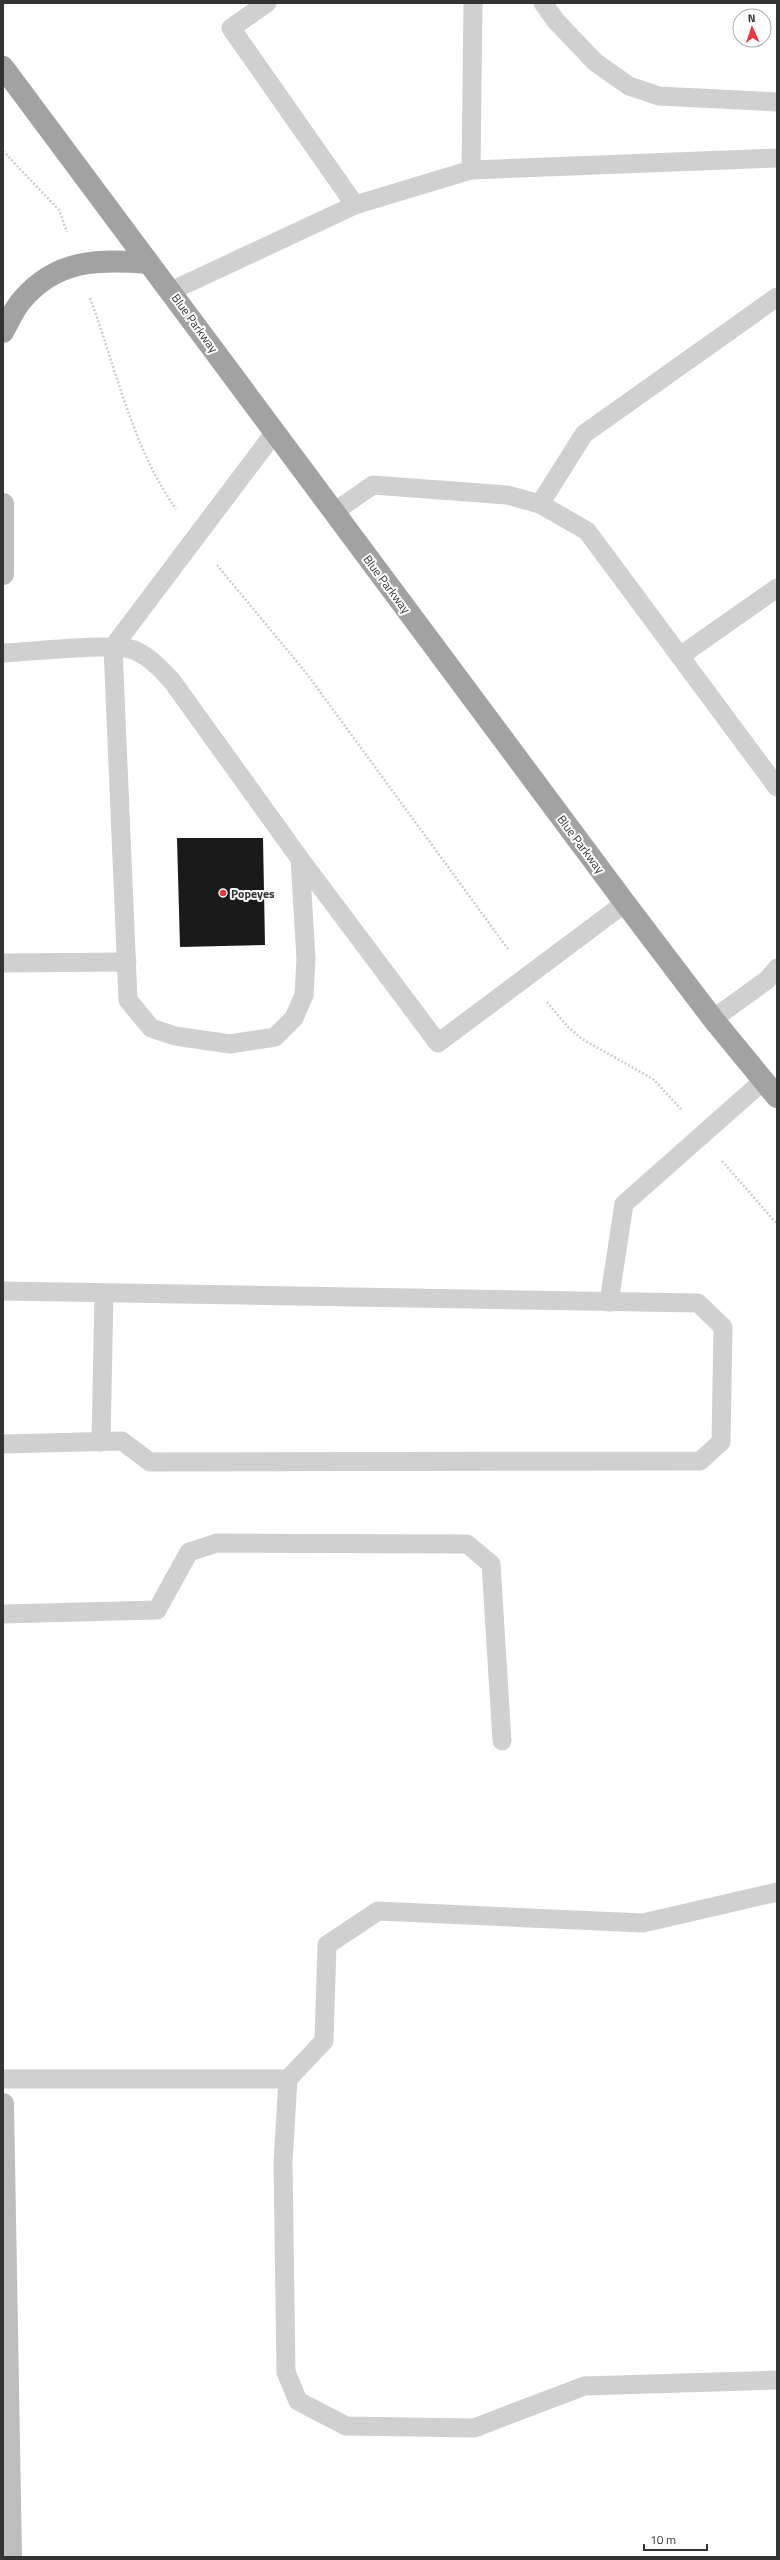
<svg xmlns="http://www.w3.org/2000/svg" width="780" height="2560" font-family="'Titillium Web',sans-serif">
<style>
.building{fill:#1a1a1a}
.lines{fill:none;stroke-linecap:round;stroke-linejoin:round}
.path{stroke:#cdcdcd;stroke-width:2.5;stroke-dasharray:2 2;stroke-linecap:butt}
.service{stroke:#d0d0d0;stroke-width:19}
.secondary{stroke:#bdbdbd;stroke-width:22}
.trunk{stroke:#a2a2a2;stroke-width:22}
.poi-dot{fill:#e63946;stroke:#fff;stroke-width:1.5}
.labels{text-anchor:middle;dominant-baseline:central;stroke-width:4;stroke-linejoin:round;paint-order:stroke}
.street-label{font-size:12px;fill:#333;stroke:#fff}
.poi-label{font-size:12px;font-weight:bold;fill:#333;stroke:#fff;text-anchor:start}
</style>
<rect width="100%" height="100%" fill="#fff"/>
<!-- building -->
<path class="building" d="M177,838H263L265,945L180,947Z"/>
<g class="lines">
<!-- path -->
<g class="path">
<path d="M3,151L59,210L67,232"/>
<path d="M90,298C116,368 132,447 176,509"/>
<path d="M217,565L307,674L508,949"/>
<path d="M547,1002L567,1026L582,1039L653,1079L682,1110"/>
<path d="M722,1161L777,1224"/>
</g>
<!-- service -->
<g class="service">
<path d="M267,3L231,28L355,205"/>
<path d="M543,3L556,21L595,62L629,86L659,96L777,102"/>
<path d="M471,170L777,158"/>
<path d="M171,291L355,205L471,170L473,3"/>
<path d="M275,432L113,647L128,1000L151,1028L175,1036L230,1044L275,1037L294,1018L304,995L306,959L300,859"/>
<path d="M540,504L584,434L777,297"/>
<path d="M334,512L373,485L507,495L540,504L587,531L777,787"/>
<path d="M3,653C30,652 113,642 134,650C150,657 161,669 172,681L300,859L438,1043L625,903"/>
<path d="M680,656L777,588"/>
<path d="M3,963L127,962"/>
<path d="M713,1019L767,980L777,968"/>
<path d="M3,1291L698,1303L723,1327L721,1442L700,1461L150,1462L122,1441L3,1444"/>
<path d="M609,1302L624,1204L763,1081"/>
<path d="M101,1442L104,1293"/>
<path d="M3,1614L157,1610L189,1552L217,1543L467,1544L491,1564L502,1741"/>
<path d="M3,2079H288L324,2041L327,1945L378,1911L643,1923L777,1892"/>
<path d="M288,2079L283,2162L286,2372L298,2401L346,2426L474,2428L584,2386L777,2380"/>
</g>
<!-- secondary -->
<g class="secondary">
<path d="M3,504V574"/>
<path d="M3,2104L11,2557"/>
</g>
<!-- trunk -->
<g class="trunk">
<path d="M3,67L625,903L713,1019L777,1097"/>
<path d="M3,332C9,321 14,309 22,300C57,259 99,259 148,263"/>
</g>
</g>
<!-- markers -->
<circle class="poi-dot" cx="223" cy="893" r="4"/>
<g class="labels">
<!-- street labels -->
<g class="street-label">
<text transform="translate(195 323) rotate(54)">Blue Parkway</text>
<text transform="translate(387 584) rotate(53)">Blue Parkway</text>
<text transform="translate(581 844) rotate(53)">Blue Parkway</text>
</g>
<!-- poi labels -->
<g class="poi-label">
<text x="231" y="893">Popeyes</text>
</g>
</g>
<!-- border -->
<rect width="780" height="2560" fill="none" stroke="#333333" stroke-width="8"/>
<!-- north arrow -->
<g transform="translate(752 28) rotate(357)"><circle r="19" fill="#ffffff" stroke="#adadad"/>
<path d="M0-3L7 15L0 10L-7 15Z" fill="#e63946"/>
<text y="-6" font-size="11" font-weight="bold" text-anchor="middle" fill="#333333">N</text>
</g>
<!-- scale -->
<path d="M644 2544v6h63v-6" fill="none" stroke="#333333" stroke-width="2"/>
<text x="650" y="2544" font-size="12" fill="#333333" stroke="#ffffff" stroke-width="3" paint-order="stroke">10 m</text>
</svg>
